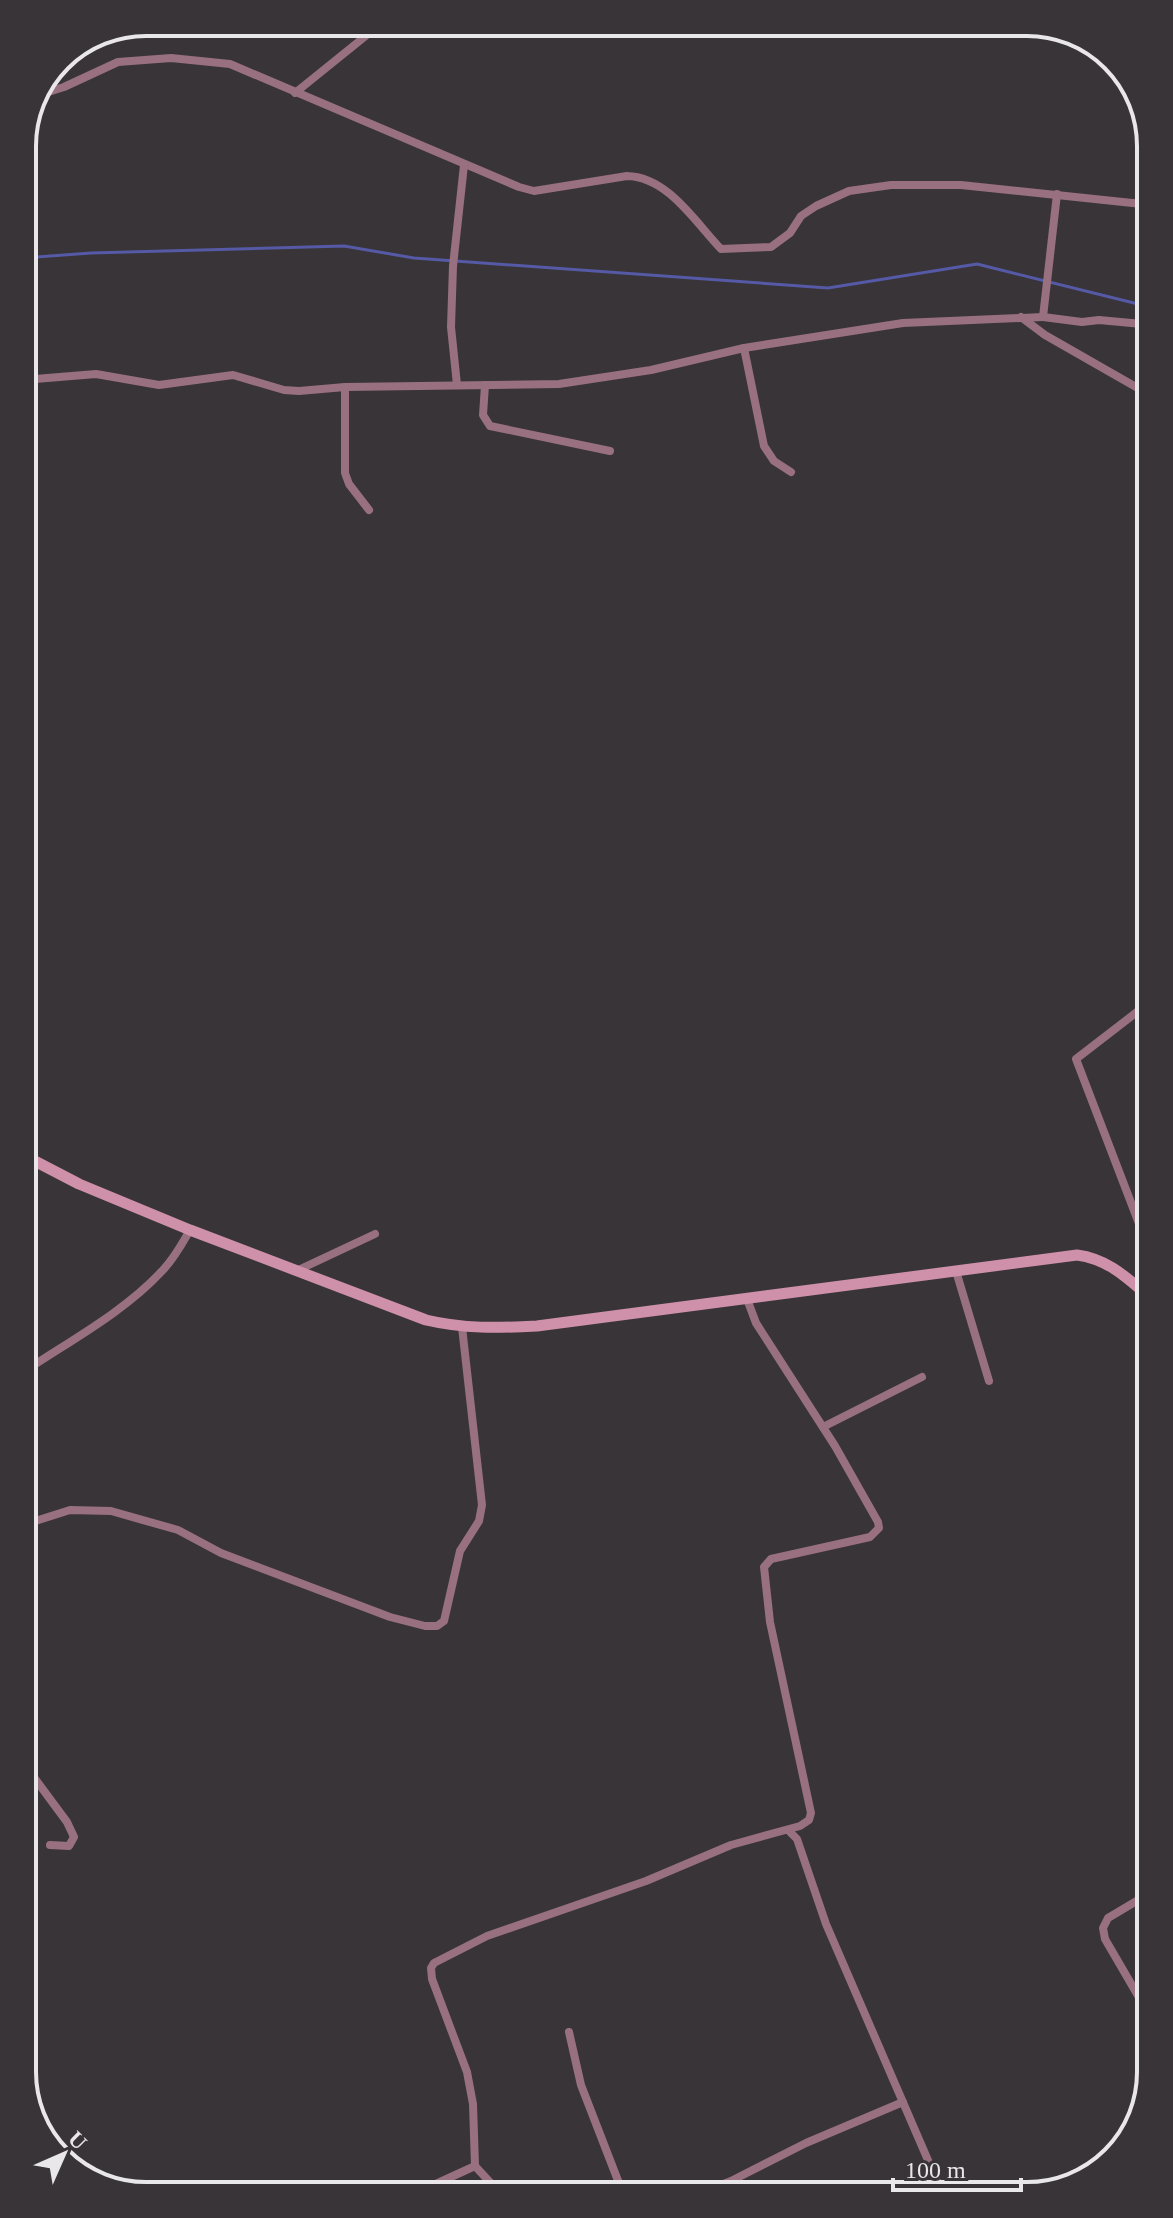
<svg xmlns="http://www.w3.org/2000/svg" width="1173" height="2218" font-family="'Times New Roman',serif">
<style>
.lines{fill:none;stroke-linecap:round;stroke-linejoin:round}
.stream{stroke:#5559a6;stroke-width:3}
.street{stroke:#987080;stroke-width:8}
.secondary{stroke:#cf90aa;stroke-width:11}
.rim{fill:none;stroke:#eae7ea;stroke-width:4}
</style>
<rect width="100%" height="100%" fill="#383437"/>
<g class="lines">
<!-- stream -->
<path class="stream" d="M23,258L91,253L344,246L414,258L828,288L977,264L1142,305"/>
<!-- street -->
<g class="street">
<path d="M295,93L383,22"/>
<path d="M42,94L64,87L118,62L171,58L230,64L519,187L534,191L627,176C668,177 695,222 721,249L771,247L790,233L801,216L816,206L849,191L891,185H961L1142,204"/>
<path d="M1021,317L1045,335L1143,391"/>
<path d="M1043,317L1082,322L1099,320L1142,324"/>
<path d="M744,348L764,446L774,461L791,472"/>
<path d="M23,380L96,374L159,385L233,375L284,390L299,391L345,387L559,384L651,370L744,348L903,323L1043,317L1057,194"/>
<path d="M457,385L451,327L453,266L464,165"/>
<path d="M485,385L483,415L490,426L610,451"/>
<path d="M345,387V473L349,484L369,510"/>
<path d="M296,1271L375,1234"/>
<path d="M956,1271L989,1381"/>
<path d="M1145,1293L1143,1234L1076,1059L1146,1005"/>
<path d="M28,1369C73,1339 125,1311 162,1271C174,1259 182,1244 190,1230"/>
<path d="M823,1427L922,1377"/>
<path d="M29,1523L70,1510L111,1511L178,1530L221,1553L390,1617L425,1626H437L444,1621L460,1551L479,1521L482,1505L462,1327"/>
<path d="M30,1772L67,1822L74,1837L69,1846L50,1845"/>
<path d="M788,1830L797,1839L826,1924L940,2188"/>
<path d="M1150,1893L1108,1918L1103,1928L1105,1939L1151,2018"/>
<path d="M569,2032L581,2085L622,2191"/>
<path d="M118,2189L144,2184L150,2188L196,2195"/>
<path d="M708,2190L731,2181L806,2143L903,2102"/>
<path d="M499,2192L475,2166L473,2104L467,2072L432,1979L431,1968L434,1963L487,1936L646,1881L731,1845L800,1826L809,1820L811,1813L770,1622L764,1567L771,1559L870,1537L879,1528L878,1522L835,1446L756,1323L747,1299"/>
<path d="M416,2193L475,2166"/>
<path d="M200,2195L382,2193"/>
</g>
<!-- secondary -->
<path class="secondary" d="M27,1157L79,1184L190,1230L426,1320C464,1329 498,1328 537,1326L1077,1255C1107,1259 1125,1276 1147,1295"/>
</g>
<!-- crop -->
<path d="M0 0H1173V2218H0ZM146 36H1027A110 110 0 0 1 1137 146V2072A110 110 0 0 1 1027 2182H146A110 110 0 0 1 36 2072V146A110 110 0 0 1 146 36Z" fill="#383437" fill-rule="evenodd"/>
<path class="rim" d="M146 36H1027A110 110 0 0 1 1137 146V2072A110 110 0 0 1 1027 2182H146A110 110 0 0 1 36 2072V146A110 110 0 0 1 146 36Z"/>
<!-- north arrow -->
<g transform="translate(64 2154) rotate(45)" stroke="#383437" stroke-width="6" paint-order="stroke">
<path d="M0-6L14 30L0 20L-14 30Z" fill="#eae7ea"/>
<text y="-12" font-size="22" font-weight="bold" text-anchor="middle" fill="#eae7ea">U</text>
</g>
<!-- scale -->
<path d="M893 2178v12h128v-12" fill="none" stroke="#eae7ea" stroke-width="4"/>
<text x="905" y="2178" font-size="24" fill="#eae7ea" stroke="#383437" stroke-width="6" paint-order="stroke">100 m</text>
</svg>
